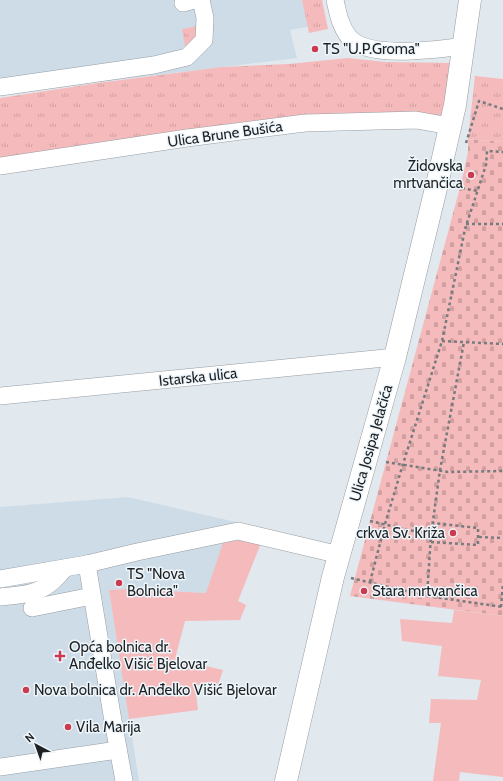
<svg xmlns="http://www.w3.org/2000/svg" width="503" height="781" font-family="Cabin,sans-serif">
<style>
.built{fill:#cedce7}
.grass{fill:url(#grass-tufts)}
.cemetery{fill:url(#cemetery-stones)}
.garden{fill:#f5babb}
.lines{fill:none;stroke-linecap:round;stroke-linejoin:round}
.minor-casing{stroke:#969da3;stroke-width:18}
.major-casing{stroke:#969da3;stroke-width:23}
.path{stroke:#767b7e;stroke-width:2.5;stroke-dasharray:3 3;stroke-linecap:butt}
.minor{stroke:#fff;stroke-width:17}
.major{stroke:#fff;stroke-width:22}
.poi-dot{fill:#ca3a50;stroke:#eef6fb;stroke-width:1.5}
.labels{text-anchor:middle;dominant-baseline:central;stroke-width:3;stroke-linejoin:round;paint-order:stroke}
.poi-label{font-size:15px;fill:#1e2123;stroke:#eef6fb;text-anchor:start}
.street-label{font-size:15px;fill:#1e2123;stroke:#eef6fb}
</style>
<defs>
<pattern id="grass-tufts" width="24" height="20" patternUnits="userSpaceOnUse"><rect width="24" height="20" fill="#f5babb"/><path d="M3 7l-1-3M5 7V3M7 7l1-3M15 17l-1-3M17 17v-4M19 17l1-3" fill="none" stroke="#d2a0a0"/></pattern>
<pattern id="cemetery-stones" width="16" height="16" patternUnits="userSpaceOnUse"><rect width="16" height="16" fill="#f5babb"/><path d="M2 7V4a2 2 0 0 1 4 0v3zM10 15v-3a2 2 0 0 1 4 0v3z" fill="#d2a0a0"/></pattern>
</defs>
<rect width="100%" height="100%" fill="#e1e8ee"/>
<!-- built -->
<g class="built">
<path d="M0,0H312L317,25L290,30L297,58L0,94Z"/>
<path d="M128,497L326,543L279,547L246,539L206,593L126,589L109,590L139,781H0V507Z"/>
</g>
<!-- grass -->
<g class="grass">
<path d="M302,0H322L328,29L309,33Z"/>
<path d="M198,26L199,35L186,53L182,29Z"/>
<path d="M348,58L385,62L455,63L447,120L305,123L0,166V98L98,83L222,67L289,64Z"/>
<path d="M475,76L503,79V142L468,139Z"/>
</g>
<!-- cemetery -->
<path class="cemetery" d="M468,139L503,142V616L350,596L461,184L468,152Z"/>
<!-- garden -->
<g class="garden">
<path d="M246,539L261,543L238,601L246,605L240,620L185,621L175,659L223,670L218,685H195L198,710L129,719L109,590L126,589L206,593L223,543Z"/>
<path d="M454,610L503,616V777L460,772L459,781H433L441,723H429L431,699L477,700L481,680L438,676L442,646L402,641L400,619L452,623Z"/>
</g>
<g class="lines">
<!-- minor casing -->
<g class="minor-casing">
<g id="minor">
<path d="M335,0C338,13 340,26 349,37C367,60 439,49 465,46"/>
<path d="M183,3L194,0"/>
<path d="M0,87L154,65L187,57L204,40L205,18L201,0"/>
<path d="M0,166L187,138L305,123L416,120L450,126"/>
<path d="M0,396L395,357"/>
<path d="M87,564L112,715L124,781"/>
<path d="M0,579L87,564L137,552L238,531L340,555"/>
<path d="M0,597C18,595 37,595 52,582C57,578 61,573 65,568"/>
<path d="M32,608L92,596"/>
<path d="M0,767L118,750"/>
</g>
</g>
<!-- major casing -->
<g class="major-casing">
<path id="major" d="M286,781L333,577L395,357L438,180L455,105L470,0"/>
</g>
<!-- path -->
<g class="path">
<path d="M466,143L479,101L503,109"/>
<path d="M456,187L478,191"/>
<path d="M466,224H503"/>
<path d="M442,341L503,344"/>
<path d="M386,462L448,472L503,471"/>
<path d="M370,521L431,535"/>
<path d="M479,537L503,538"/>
<path d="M431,542L478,545V528L433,523"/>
<path d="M351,578L427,596L503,607"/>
<path d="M370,582L385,524L403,464L442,341L465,229L486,165L487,151L503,152"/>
<path d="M427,596L431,535L440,470L464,342"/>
<path d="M501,607L503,583"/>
</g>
<!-- minor -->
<use href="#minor" class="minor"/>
<!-- major -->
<use href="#major" class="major"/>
</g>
<!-- markers -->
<g class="poi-dot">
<circle cx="315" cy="49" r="4"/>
<circle cx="471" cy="175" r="4"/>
<circle cx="453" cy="533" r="4"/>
<circle cx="119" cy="583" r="4"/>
<circle cx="364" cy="591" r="4"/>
<path d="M58 650h4v4h4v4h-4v4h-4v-4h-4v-4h4z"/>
<circle cx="26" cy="690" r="4"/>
<circle cx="68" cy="727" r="4"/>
</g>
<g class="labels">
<!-- poi labels -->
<g class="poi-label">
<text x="323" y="49">TS "U.P.Groma"</text>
<text x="463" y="166" text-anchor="end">Židovska<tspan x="463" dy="17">mrtvančica</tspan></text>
<text x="445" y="533" text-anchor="end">crkva Sv. Križa</text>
<text x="127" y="574">TS "Nova<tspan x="127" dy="17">Bolnica"</tspan></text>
<text x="372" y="591">Stara mrtvančica</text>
<text x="69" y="647">Opća bolnica dr.<tspan x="69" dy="17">Anđelko Višić Bjelovar</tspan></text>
<text x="34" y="690">Nova bolnica dr. Anđelko Višić Bjelovar</text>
<text x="76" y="727">Vila Marija</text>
</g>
<!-- street labels -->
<g class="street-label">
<text transform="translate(225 134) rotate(-8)">Ulica Brune Bušića</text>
<text transform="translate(198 377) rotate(-6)">Istarska ulica</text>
<text transform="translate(371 443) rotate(-74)">Ulica Josipa Jelačića</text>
</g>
</g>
<!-- north arrow -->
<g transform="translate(36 745) rotate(319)" stroke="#eef6fb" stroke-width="3" paint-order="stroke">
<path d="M0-3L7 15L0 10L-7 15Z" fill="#1e2123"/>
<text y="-6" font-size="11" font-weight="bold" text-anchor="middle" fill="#1e2123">N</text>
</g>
</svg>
